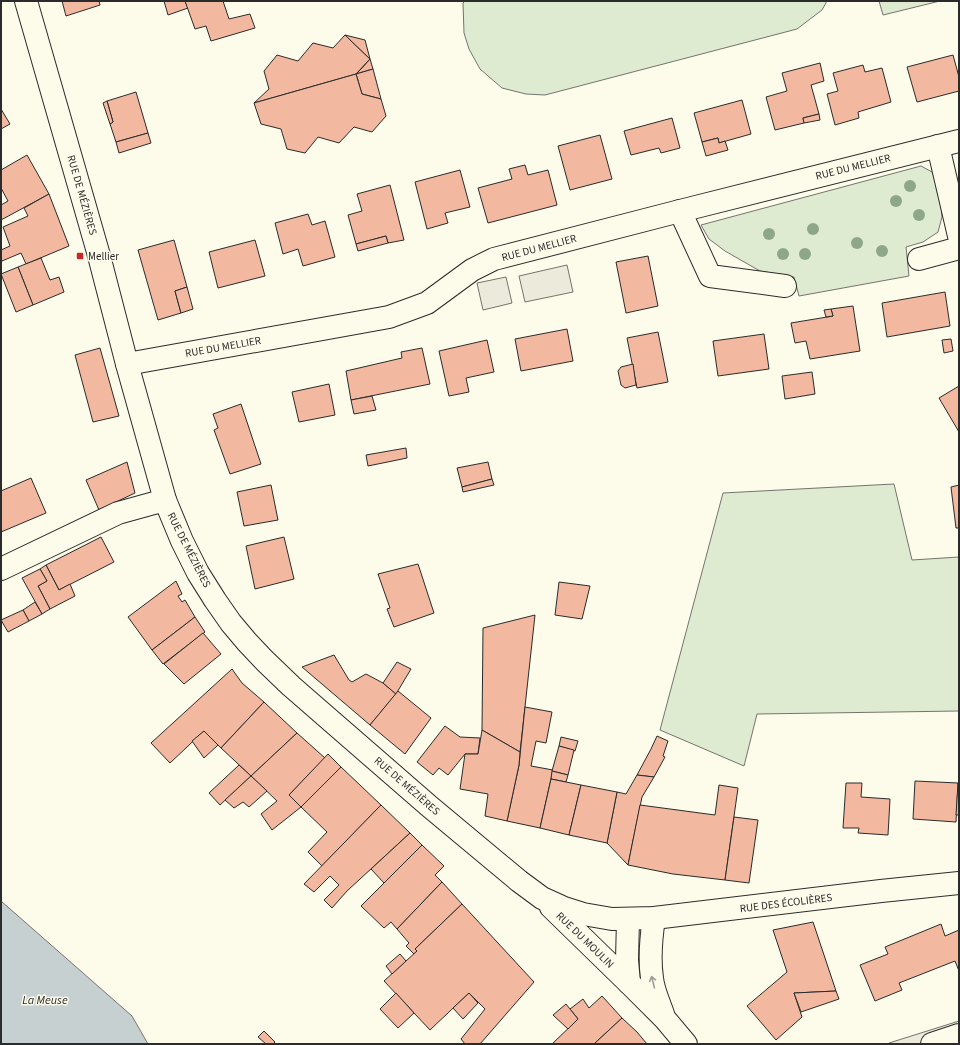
<svg xmlns="http://www.w3.org/2000/svg" width="960" height="1045" font-family="'Source Sans 3',sans-serif">
<style>
.green{fill:#deebd1;stroke:#74746e}
.parking{fill:#eceadb;stroke:#74746e}
.water{fill:#c7d0d0;stroke:#74746e}
.building{fill:#f2b8a0;stroke:#2b2b2b}
.lines{fill:none;stroke-linecap:round;stroke-linejoin:round}
.minor-casing{stroke:#2b2b2b;stroke-width:24}
.minor{stroke:#fdfbea;stroke-width:22}
.tree{fill:#8ea78a}
.oneway{stroke:#9e9d94}
.poi-dot{fill:#c62828;stroke:#fdfbea;stroke-width:1.5}
.labels{text-anchor:middle;dominant-baseline:central;stroke-width:3;stroke-linejoin:round;paint-order:stroke}
.street-label{font-size:11px;fill:#2b2b2b;stroke:#fdfbea}
.poi-label{font-size:11px;fill:#2b2b2b;stroke:#fdfbea;text-anchor:start}
.water-label{font-size:12px;font-style:italic;fill:#2b2b2b;stroke:#fdfbea}
</style>
<rect width="100%" height="100%" fill="#fdfbea"/>
<!-- green -->
<g class="green">
<path d="M465,1H827L822,10L797,29L545,95L526,94L502,88L480,69L469,49L464,33L463,3Z"/>
<path d="M879,1H940L883,15Z"/>
<path d="M921,166L932,172L939,182L942,217L938,232L923,242L906,247L909,276L799,296L794,277L760,271L725,251L709,239L701,225Z"/>
<path d="M894,484L912,560L959,557V711L757,714L744,766L660,730L723,493Z"/>
</g>
<!-- parking -->
<g class="parking">
<path d="M567,265L573,292L525,302L519,276Z"/>
<path d="M506,277L512,303L483,310L477,283Z"/>
<path d="M959,1021V1044H890L889,1043Z"/>
</g>
<!-- water -->
<path class="water" d="M1,901L132,1016L148,1044H1Z"/>
<!-- building -->
<g class="building">
<path d="M62,1H99L100,5L66,16Z"/>
<path d="M164,1H185L188,8L168,15Z"/>
<path d="M185,1H223L229,19L250,14L255,28L211,41L206,26L195,29Z"/>
<path d="M345,35L370,59L356,74L254,103L269,89L264,71L277,55L298,61L313,43L333,48Z"/>
<path d="M345,35L365,40L370,59Z"/>
<path d="M953,55L959,77V91L917,102L907,67Z"/>
<path d="M370,59L373,69L356,74L363,67Z"/>
<path d="M820,63L824,81L811,85L819,114L803,118L804,123L775,130L766,97L787,91L782,73Z"/>
<path d="M863,65L865,72L882,68L891,102L858,112L859,118L835,125L827,94L838,91L833,73Z"/>
<path d="M373,69L381,99L362,94L356,74Z"/>
<path d="M356,74L362,94L381,99L386,116L372,132L354,127L339,143L318,137L305,153L287,149L281,129L261,124L254,103Z"/>
<path d="M136,92L148,133L116,142L110,124L113,122L107,101Z"/>
<path d="M742,100L751,134L719,143L718,138L702,142L694,113Z"/>
<path d="M107,101L113,122L110,124L103,103Z"/>
<path d="M1,109L10,124L1,129Z"/>
<path d="M819,114L820,120L804,123L803,118Z"/>
<path d="M672,118L680,148L661,153L659,148L631,155L624,131Z"/>
<path d="M148,133L151,143L119,153L116,142Z"/>
<path d="M600,135L612,179L570,190L558,146Z"/>
<path d="M718,138L719,143L725,141L728,150L706,156L702,142Z"/>
<path d="M27,155L49,194L1,220V205L8,201L1,188V170Z"/>
<path d="M525,165L528,175L548,170L557,205L488,223L478,188L512,179L509,169Z"/>
<path d="M460,170L470,207L445,213L448,223L427,229L415,182Z"/>
<path d="M390,185L404,240L388,243L386,236L356,244L348,215L362,211L357,194Z"/>
<path d="M49,194L69,246L26,264L21,253L2,261L1,258V250L10,246L3,227L28,216L24,208Z"/>
<path d="M308,214L312,225L325,221L335,257L303,266L298,249L283,254L275,223Z"/>
<path d="M386,236L388,243L358,251L356,244Z"/>
<path d="M174,240L187,287L175,291L181,313L158,320L138,250Z"/>
<path d="M255,240L265,276L218,288L209,252Z"/>
<path d="M648,256L658,306L626,313L616,262Z"/>
<path d="M41,258L50,280L59,277L64,292L33,305L18,267Z"/>
<path d="M18,267L33,305L16,312L1,274Z"/>
<path d="M187,287L193,309L181,313L175,291Z"/>
<path d="M945,292L950,326L887,337L882,303Z"/>
<path d="M853,306L860,351L810,359L806,341L795,343L791,323L833,316L831,309Z"/>
<path d="M831,309L833,316L826,317L824,310Z"/>
<path d="M567,329L573,361L521,371L515,339Z"/>
<path d="M658,332L668,382L637,388L627,338Z"/>
<path d="M764,334L769,369L718,376L713,341Z"/>
<path d="M951,339L953,351L944,353L942,340Z"/>
<path d="M487,340L494,372L466,378L469,392L449,396L439,351Z"/>
<path d="M100,348L119,416L93,422L75,355Z"/>
<path d="M422,348L430,384L351,400L346,371L402,358L401,352Z"/>
<path d="M633,364L636,385L625,388L621,385L618,371L621,367Z"/>
<path d="M812,372L815,394L785,399L782,376Z"/>
<path d="M329,384L335,415L299,422L292,392Z"/>
<path d="M959,386V432L939,398Z"/>
<path d="M372,396L376,410L354,414L351,400Z"/>
<path d="M241,404L261,464L230,474L214,430L218,428L213,414Z"/>
<path d="M406,448L407,458L368,466L366,455Z"/>
<path d="M127,462L135,493L99,510L86,480Z"/>
<path d="M488,462L492,479L462,487L457,468Z"/>
<path d="M31,478L46,513L1,532V491Z"/>
<path d="M492,479L494,485L463,492L462,487Z"/>
<path d="M271,485L278,520L244,526L237,492Z"/>
<path d="M959,485V528H956L951,487Z"/>
<path d="M101,537L114,562L59,590L46,565Z"/>
<path d="M284,537L294,579L255,589L246,546Z"/>
<path d="M418,564L434,613L394,627L387,609L390,608L378,574Z"/>
<path d="M46,565L59,590L70,584L75,596L50,609L38,586L47,581L40,569Z"/>
<path d="M40,569L47,581L38,586L50,609L42,614L22,578Z"/>
<path d="M176,581L182,594L178,596L182,602L185,600L195,617L152,650L128,617Z"/>
<path d="M559,582L590,586L582,619L555,615Z"/>
<path d="M35,602L42,614L29,621L23,610Z"/>
<path d="M23,610L29,621L8,632L1,620Z"/>
<path d="M535,615L524,716L520,752L482,730L483,628Z"/>
<path d="M195,617L205,632L163,664L152,650Z"/>
<path d="M203,633L221,654L184,684L164,664Z"/>
<path d="M334,655L349,680L352,682L366,674L383,683L396,694L370,725L302,667Z"/>
<path d="M397,662L411,669L396,694L383,683Z"/>
<path d="M232,669L242,683L264,702L221,748L204,731L170,763L151,743Z"/>
<path d="M398,691L431,718L405,754L370,725Z"/>
<path d="M264,702L297,733L251,776L221,748Z"/>
<path d="M525,707L552,712L546,743L536,741L531,766L553,770L540,828L507,821L519,765Z"/>
<path d="M445,726L460,737L480,738L478,754H465L448,775L439,768L433,775L417,762Z"/>
<path d="M482,730L520,752L519,765L507,821L485,816L488,794L460,789L465,754H478Z"/>
<path d="M204,731L218,745L204,758L192,741Z"/>
<path d="M297,733L325,758L289,795L301,807L272,830L261,814L277,801L251,776Z"/>
<path d="M657,736L668,741L663,756L665,757L654,777L637,775L651,749Z"/>
<path d="M561,737L578,741L575,751L559,746Z"/>
<path d="M559,746L574,750L568,775L552,771Z"/>
<path d="M328,754L341,767L301,807L289,795Z"/>
<path d="M239,765L251,776L220,805L209,793Z"/>
<path d="M341,767L381,805L322,866L308,852L327,832L301,807Z"/>
<path d="M552,771L568,775L566,782L551,779Z"/>
<path d="M637,775L654,777L642,797L628,865L607,843L617,792L626,794Z"/>
<path d="M251,776L267,791L249,807L243,802L234,808L225,800Z"/>
<path d="M551,779L581,785L569,835L540,828Z"/>
<path d="M915,781L958,783L956,822L913,819Z"/>
<path d="M846,783H862L861,797L890,799L888,835L858,833L859,828H843Z"/>
<path d="M958,783H959V815H956Z"/>
<path d="M581,785L617,792L607,843L569,835Z"/>
<path d="M719,785L738,788L725,880L673,874L628,865L640,805L715,815Z"/>
<path d="M381,805L410,833L347,891L332,908L324,900L339,885L330,876L314,892L304,884Z"/>
<path d="M734,817L758,820L749,883L725,880Z"/>
<path d="M410,833L422,845L384,883L371,869Z"/>
<path d="M422,845L444,866L435,875L442,882L397,929L391,922L384,928L361,906Z"/>
<path d="M442,882L462,904L415,949L417,951L414,954L406,946L409,943L397,929Z"/>
<path d="M462,904L534,982L480,1044H465L461,1039L485,1009L469,993L430,1030L384,981L417,951L415,949Z"/>
<path d="M813,922L836,991L794,993L802,1017L776,1040L747,1006L787,972L773,930Z"/>
<path d="M941,924L945,936L959,930V971L955,961L899,983L902,990L875,1001L860,965L888,954L885,947Z"/>
<path d="M400,954L406,961L392,974L386,966Z"/>
<path d="M836,991L839,999L801,1012L794,993Z"/>
<path d="M396,993L414,1013L398,1028L380,1009Z"/>
<path d="M469,993L478,1003L463,1019L453,1008Z"/>
<path d="M602,996L622,1018L594,1044H552L578,1019L570,1009L583,999L589,1008Z"/>
<path d="M566,1004L578,1019L568,1029L553,1015Z"/>
<path d="M622,1018L637,1032L647,1044H594Z"/>
<path d="M264,1031L275,1042L273,1044H266L258,1037Z"/>
</g>
<g class="lines">
<!-- minor casing -->
<g class="minor-casing">
<g id="minor">
<path d="M26,1L98,252L127,364L165,500L182,541L198,573L215,600L231,623L247,642L265,661L291,686L429,806L519,881L542,898L564,908L583,914L612,919L654,918L881,891L959,883"/>
<path d="M938,146L959,236"/>
<path d="M680,211L710,276L785,286"/>
<path d="M919,259L959,248"/>
<path d="M127,364L389,317L427,303L472,270L494,259L680,211L959,141"/>
<path d="M1,569L118,513L165,500"/>
<path d="M551,907L629,983L665,1019L686,1044"/>
<path d="M654,918C651,938 649,958 652,978C653,990 659,1002 663,1014"/>
<path d="M628,919L627,960L629,983"/>
<path d="M932,1044L959,1035"/>
</g>
</g>
<!-- minor -->
<use href="#minor" class="minor"/>
</g>
<!-- trees -->
<g class="tree">
<circle cx="910" cy="186" r="6"/>
<circle cx="896" cy="201" r="6"/>
<circle cx="919" cy="215" r="6"/>
<circle cx="813" cy="229" r="6"/>
<circle cx="769" cy="234" r="6"/>
<circle cx="857" cy="243" r="6"/>
<circle cx="882" cy="251" r="6"/>
<circle cx="783" cy="254" r="6"/>
<circle cx="805" cy="254" r="6"/>
</g>
<!-- one-way arrows -->
<defs><path id="oneway-shaft" d="M-6 0H5M1.5-3L5.5 0L1.5 3" fill="none" stroke-width="1.6" stroke-linecap="round" stroke-linejoin="round"/></defs>
<use class="oneway" href="#oneway-shaft" transform="translate(653 982) rotate(-104)"/>
<!-- markers -->
<rect class="poi-dot" x="76" y="252" width="8" height="8" rx="2"/>
<g class="labels">
<!-- street labels -->
<g class="street-label">
<text transform="translate(853 167) rotate(-14)">RUE DU MELLIER</text>
<text transform="translate(82 195) rotate(74)">RUE DE MÉZIÈRES</text>
<text transform="translate(539 248) rotate(-15)">RUE DU MELLIER</text>
<text transform="translate(223 347) rotate(-10)">RUE DU MELLIER</text>
<text transform="translate(189 550) rotate(63)">RUE DE MÉZIÈRES</text>
<text transform="translate(407 786) rotate(41)">RUE DE MÉZIÈRES</text>
<text transform="translate(786 903) rotate(-7)">RUE DES ÉCOLIÈRES</text>
<text transform="translate(585 940) rotate(44)">RUE DU MOULIN</text>
</g>
<!-- poi labels -->
<g class="poi-label">
<text x="88" y="256">Mellier</text>
</g>
<!-- water labels -->
<g class="water-label">
<text x="45" y="1000">La Meuse</text>
</g>
</g>
<!-- border -->
<rect width="960" height="1045" fill="none" stroke="#2b2b2b" stroke-width="4"/>
</svg>
